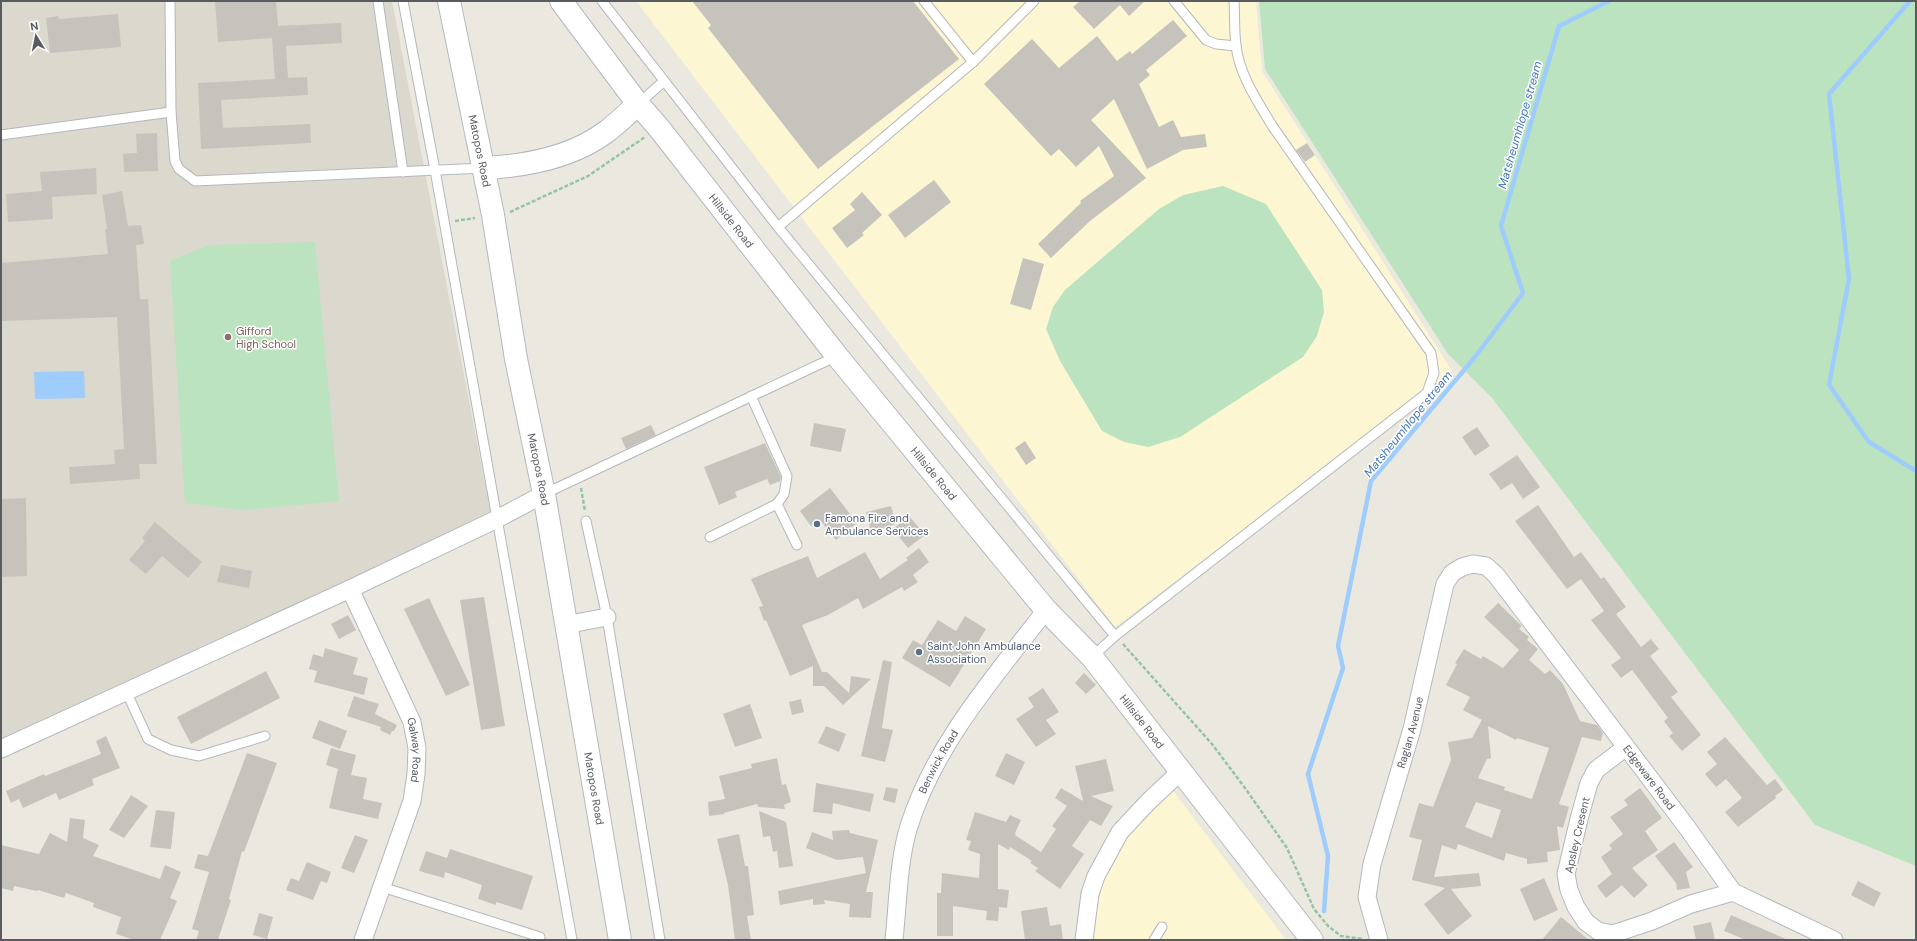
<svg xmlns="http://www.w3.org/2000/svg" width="1917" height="941" font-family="'DM Sans',sans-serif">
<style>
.commercial{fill:#fcf6d3}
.education{fill:#dbd8cd}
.green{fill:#bce3bf}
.water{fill:#9eccfc}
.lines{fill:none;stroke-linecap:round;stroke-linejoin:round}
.stream{stroke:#9eccfc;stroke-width:4.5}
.building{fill:#c6c3bd;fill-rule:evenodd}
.service-casing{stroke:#b5b7bc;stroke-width:11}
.minor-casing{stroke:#b5b7bc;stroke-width:19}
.tertiary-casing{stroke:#b5b7bc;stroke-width:24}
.secondary-casing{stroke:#b5b8be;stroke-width:24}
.path{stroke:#95c3a6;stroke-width:2.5;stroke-dasharray:4 2;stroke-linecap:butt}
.service{stroke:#fff;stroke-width:9}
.minor{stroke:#fff;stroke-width:17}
.tertiary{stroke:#fff;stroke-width:22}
.secondary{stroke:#fff;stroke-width:22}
.education-dot{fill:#8d6e63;stroke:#fff;stroke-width:1.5}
.service-dot{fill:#5c6f8a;stroke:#fff;stroke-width:1.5}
.labels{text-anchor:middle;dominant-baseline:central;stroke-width:3;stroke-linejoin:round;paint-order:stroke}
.street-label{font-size:11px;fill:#585b60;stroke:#fff}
.education-label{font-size:11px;fill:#785e54;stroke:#fff;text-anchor:start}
.service-label{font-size:11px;fill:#4e5e75;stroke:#fff;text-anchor:start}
.water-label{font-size:12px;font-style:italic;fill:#4376bd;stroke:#fff}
</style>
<rect width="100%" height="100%" fill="#ebe9df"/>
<!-- commercial -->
<g class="commercial">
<path d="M636,1H1256L1262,71L1452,371L1115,627Z"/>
<path d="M1171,788L1286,940H1090L1101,877L1125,833Z"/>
</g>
<!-- education -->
<path class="education" d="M1,1H392L491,515L1,742Z"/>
<!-- green -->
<g class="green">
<path d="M1259,1H1916V866L1815,825L1492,398L1448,354L1265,69Z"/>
<path d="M1223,186L1266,204L1322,290L1324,312L1317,336L1303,357L1180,437L1148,447L1124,442L1102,431L1060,361L1046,329L1053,307L1065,290L1159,209L1183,195Z"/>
<path d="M315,242L339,501L242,510L185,503L170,261L209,245Z"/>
</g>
<!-- water -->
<path class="water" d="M84,371L85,398L35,399L34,372Z"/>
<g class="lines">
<!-- stream -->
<g class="stream">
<path d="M1910,1L1829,94L1849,279L1829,385L1869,442L1916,471"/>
<path d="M1324,911L1328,856L1308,774L1343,668L1338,646L1371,481L1475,357L1523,293L1501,226L1559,26L1609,1"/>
</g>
</g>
<!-- building -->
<g class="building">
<path d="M215,1H276L278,26L341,23L342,43L286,46L288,78L307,77L308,95L221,100L223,128L310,124L311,143L201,149L198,83L275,79L272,38L218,42Z"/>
<path d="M692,1H913L959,59L818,169L708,28L711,25Z"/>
<path d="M1080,1H1145L1129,16L1120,5L1094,29L1073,7Z"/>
<path d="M118,14L121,47L50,53L46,18L58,16L59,19Z"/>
<path d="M1173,20L1187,36L1146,70L1150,75L1139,84L1159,127L1173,120L1181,137L1205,134L1207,147L1183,150L1147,169L1114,99L1091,120L1146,178L1090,221L1051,258L1038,244L1081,203L1080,201L1114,176L1099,146L1076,167L1059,149L1051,156L984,84L1032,39L1059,68L1097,36L1117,61L1130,51L1132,54Z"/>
<path d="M157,133L158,171L124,172L123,154L137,153L136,134Z"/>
<path d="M1307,143L1315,155L1305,162L1296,150Z"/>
<path d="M96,168L97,194L52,197L53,219L8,222L6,194L42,191L40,172Z"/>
<path d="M934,180L951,202L905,238L888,215Z"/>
<path d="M122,191L128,226L141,225L144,244L136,245L140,299H148L157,464H139L140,479L70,484L69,467L115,464L114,450L124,449L117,317L1,321V263L108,254L105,229H107L102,195Z"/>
<path d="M862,192L882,215L862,233L864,235L847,248L832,228L855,210L850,204Z"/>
<path d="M1023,258L1044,264L1031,310L1010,304Z"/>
<path d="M814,423L846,429L841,452L810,446Z"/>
<path d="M651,425L656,435L626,449L621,438Z"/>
<path d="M1477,427L1490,446L1475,456L1462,437Z"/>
<path d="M1025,441L1036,458L1026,465L1015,448Z"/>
<path d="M765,443L781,477L780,481L770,485L767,479L735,492L737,497L719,505L704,467Z"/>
<path d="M1517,455L1540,487L1523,499L1512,483L1501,490L1489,474Z"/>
<path d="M830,488L857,523L836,540L820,520L811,526L800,511Z"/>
<path d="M26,498L27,576L1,577V499Z"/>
<path d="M1538,505L1574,557L1581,552L1601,579L1604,577L1626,607L1616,614L1641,647L1651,639L1659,649L1650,656L1678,692L1671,697L1701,735L1682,751L1669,736L1673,733L1664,721L1668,718L1632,670L1621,678L1611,665L1621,658L1591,620L1604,611L1581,579L1567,589L1515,521Z"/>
<path d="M891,506L896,524L871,531L866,512Z"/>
<path d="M909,516L925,535L908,548L893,529Z"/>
<path d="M155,522L202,562L188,578L162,556L146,574L129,560L145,541L142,538Z"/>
<path d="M919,548L929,562L913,575L918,582L904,591L902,587L863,609L858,598L828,615L802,625L822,672H827L849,693L851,676L871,679L843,705L824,686H813V666L790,676L766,620L764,621L759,607L763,606L751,579L808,556L817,578L865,552L880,579L908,560L906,558Z"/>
<path d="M221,565L252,571L249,588L217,582Z"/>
<path d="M484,597L505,726L481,730L460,600Z"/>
<path d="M429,598L470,685L446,696L404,609Z"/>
<path d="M1498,603L1522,626L1519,629L1529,637L1527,640L1538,649L1529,660L1545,674L1550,670L1563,684L1580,721L1597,725L1603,733L1601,741L1582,737L1559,804L1569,807L1563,828L1557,826L1560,850L1547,852L1548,862L1527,864V859L1506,853L1504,861L1458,844L1456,850L1442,845L1434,877L1479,873L1481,886L1451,889L1472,916L1448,935L1424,904L1445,888L1412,880L1422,840L1409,837L1419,803L1433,807L1451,760L1448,742L1472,738L1482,720L1463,710L1470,697L1446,685L1457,664L1455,663L1464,649L1481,659L1483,656L1503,668L1519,650L1484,617ZM1488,726L1516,740L1517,738L1549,748L1532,799L1504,790L1505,787L1478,778L1487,759L1491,758ZM1476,802L1501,810L1492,838L1465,827Z"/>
<path d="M348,615L356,630L339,639L331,624Z"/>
<path d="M965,616L986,629L950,687L902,658L913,640L922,645L938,620L956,631Z"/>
<path d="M325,648L358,658L353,674L368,678L364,695L314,682L317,671L309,669L313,654L323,657Z"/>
<path d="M883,660L892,662L882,728L893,730L885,762L861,756Z"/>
<path d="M266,671L280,698L191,744L177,717Z"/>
<path d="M1084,673L1096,685L1086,694L1075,683Z"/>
<path d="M1043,688L1059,712L1046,720L1056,734L1036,747L1016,719L1034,707L1028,698Z"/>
<path d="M354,696L379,704L375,714L397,725L394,731H392L390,735L380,730L381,727L347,716Z"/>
<path d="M801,699L804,712L792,715L789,702Z"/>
<path d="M750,704L762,738L735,747L723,714Z"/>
<path d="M319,720L347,731L340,749L312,738Z"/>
<path d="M826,726L846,734L839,752L818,743Z"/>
<path d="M106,736L120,768L92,779L94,785L59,800L56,793L23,808L19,799L11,803L6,791L44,774L45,776L101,754L96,741Z"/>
<path d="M1725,737L1767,785L1775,779L1783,790L1775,796L1776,798L1738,827L1725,812L1742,798L1726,779L1716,787L1705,774L1717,764L1707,752Z"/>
<path d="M331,748L356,755L351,775L367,778L363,799L382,803L378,819L329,808L338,769L326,765Z"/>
<path d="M247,753L277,763L244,852L242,851L229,899L231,900L218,940H196L199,931L192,929L209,872L194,868L198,854L208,856Z"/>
<path d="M1006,753L1025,762L1014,785L995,776Z"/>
<path d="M777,758L782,785L786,784L791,802L784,805L785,809L758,807L757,804L724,813V814L709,816L708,802L725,799L719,776L752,768L751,764Z"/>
<path d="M1106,759L1114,791L1091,796L1113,806L1101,826L1090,820L1072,846L1084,854L1060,889L1035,871L1038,868L1030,863L1032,861L1010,847L1009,850L998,844V889L1009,890L1007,908L999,907L998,921L986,920L987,911L953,906V936H937V893H941L942,873L979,878L980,854L968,850L971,841L966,840L975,812L1006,822L1010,815L1021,820L1015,833H1016L1015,835L1041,852L1056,829L1052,826L1067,806L1055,798L1061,788L1083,801L1075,766Z"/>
<path d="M816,783L874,794L870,812L833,803L832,814L813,812Z"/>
<path d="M886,787L898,789L895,803L883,800Z"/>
<path d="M1640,788L1662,818L1645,831L1658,850L1632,868L1648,885L1634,898L1622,885L1606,898L1597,886L1612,874L1601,857L1612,849L1609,845L1623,834L1610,817L1628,805L1624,800Z"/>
<path d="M131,795L148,806L124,838L109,830Z"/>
<path d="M156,810L175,812L171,849L150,847Z"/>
<path d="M759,811L786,822L793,866L779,868L777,851L773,852L770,836L763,837Z"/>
<path d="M70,818L85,820L83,838L99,845L93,856L160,879L165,865L181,872L170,898L177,901L160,940H134L116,934L121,917L93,907L94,903L66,893L64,898L38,890L37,891L14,886L13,891L1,888V845L39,854L50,833L67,842Z"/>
<path d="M849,830L850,833L878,840L866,892H873L871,918L849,917L850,904L824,900L825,904L813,905V899L780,905L778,891L866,873L863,857L837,860L806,848L812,832L833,840L832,831Z"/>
<path d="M739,834L745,866H748L754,915L747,916L751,940H735L728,885L717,839Z"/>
<path d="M355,835L368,840L354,873L341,868Z"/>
<path d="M1674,842L1693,867L1686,872L1690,888L1677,890L1676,883L1655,856Z"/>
<path d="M450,849L533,876L522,910L496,902V905L478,899L482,885L445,872L444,878L419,871L426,851L447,858Z"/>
<path d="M307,862L331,872L327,883L321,881L313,900L286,890L291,878L299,881Z"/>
<path d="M1544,878L1558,910L1534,921L1520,889Z"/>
<path d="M1858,881L1881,893L1874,907L1851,895Z"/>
<path d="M1047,907L1050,926L1061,924L1063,940H1025L1021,911Z"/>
<path d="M259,913L273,917L267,939L253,935Z"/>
<path d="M1731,915L1788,940H1746L1724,931Z"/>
<path d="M1561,917L1589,940H1542Z"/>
<path d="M1711,922L1715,940H1696L1693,926Z"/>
</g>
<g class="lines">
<!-- service casing -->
<g class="service-casing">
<g id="service">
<path d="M170,1L171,112L175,161L179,169L195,181L484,168"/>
<path d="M378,1L403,172"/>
<path d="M403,1L435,170L572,940"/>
<path d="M602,1L778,227L1115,636"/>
<path d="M924,1L973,62"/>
<path d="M1174,1L1206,40L1216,44L1236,46"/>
<path d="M638,104L663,82"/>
<path d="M1,135L171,112"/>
<path d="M778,227L973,62L1034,1"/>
<path d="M544,494L837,356"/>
<path d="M777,504L797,545"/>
<path d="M586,521L607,617L660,940"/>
<path d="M710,537L777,504L784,494L787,476L751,396"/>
<path d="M1092,657L1115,636L1427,393L1434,373L1431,353L1273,127C1258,102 1239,75 1236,45C1234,31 1235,15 1234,1"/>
<path d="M126,691L148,739L171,750L199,756L265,736"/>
<path d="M382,887L540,937"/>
<path d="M1154,940L1162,927"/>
</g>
</g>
<!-- minor casing -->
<g class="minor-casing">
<g id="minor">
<path id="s1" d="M350,589L412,722L417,748L416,774L412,801L363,940"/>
<path d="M565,625L607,617"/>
<path d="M1626,747L1596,770L1589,783L1579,819L1566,874L1569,890L1576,907L1586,922L1598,931L1613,934L1652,921L1691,904L1733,892"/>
<path d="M1,749L350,589L497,519L544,494"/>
<path id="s2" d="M894,940C898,903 898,862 909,826C935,744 994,677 1046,610"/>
<path d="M1084,940L1090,894L1096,876L1120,832L1148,802L1181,771"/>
<path id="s3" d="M1379,940L1367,897L1372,864L1412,729L1445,584L1452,573L1462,567L1473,564L1486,566L1496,575L1686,826L1733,892L1834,940"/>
</g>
</g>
<!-- tertiary casing -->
<g class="tertiary-casing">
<g id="tertiary">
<path id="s4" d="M561,1L638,104L659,128L837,356L1046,610L1092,657L1312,940"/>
<path d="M484,168C526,166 571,158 606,132C617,124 628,113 638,104"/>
</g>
</g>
<!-- secondary casing -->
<g class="secondary-casing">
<g id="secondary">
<path id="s5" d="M449,1L493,215L516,359L544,494L620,940"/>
</g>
</g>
<!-- path -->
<g class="path">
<path d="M510,212L588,176L645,137"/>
<path d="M455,221L475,218"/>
<path d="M581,488L585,511"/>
<path d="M1123,644L1212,744L1245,788L1287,848L1314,909L1328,926L1341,936L1363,939"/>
</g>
<!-- service -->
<use href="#service" class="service"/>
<!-- minor -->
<use href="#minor" class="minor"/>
<!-- tertiary -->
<use href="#tertiary" class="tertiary"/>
<!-- secondary -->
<use href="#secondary" class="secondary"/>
</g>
<!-- markers -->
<circle class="education-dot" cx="228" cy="337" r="4"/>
<g class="service-dot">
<circle cx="817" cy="524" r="4"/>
<circle cx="919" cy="652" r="4"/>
</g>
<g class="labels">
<!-- street labels -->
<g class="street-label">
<text stroke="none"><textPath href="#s5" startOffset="153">Matopos Road</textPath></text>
<text stroke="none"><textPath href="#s4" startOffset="278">Hillside Road</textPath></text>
<text stroke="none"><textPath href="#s5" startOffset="477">Matopos Road</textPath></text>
<text stroke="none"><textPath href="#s4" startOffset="602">Hillside Road</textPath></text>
<text stroke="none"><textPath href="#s4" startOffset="926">Hillside Road</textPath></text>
<text stroke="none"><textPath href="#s3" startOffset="215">Raglan Avenue</textPath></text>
<text stroke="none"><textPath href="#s1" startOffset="175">Galway Road</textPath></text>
<text stroke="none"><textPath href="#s2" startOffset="186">Benwick Road</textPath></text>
<text stroke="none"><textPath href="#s3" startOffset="684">Edgeware Road</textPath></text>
<text stroke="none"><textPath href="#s5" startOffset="801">Matopos Road</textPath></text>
<text transform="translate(1577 835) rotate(-77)">Apsley Cresent</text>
</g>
<!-- education labels -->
<g class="education-label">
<text x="236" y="331">Gifford<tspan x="236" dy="13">High School</tspan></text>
</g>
<!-- service labels -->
<g class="service-label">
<text x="825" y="518">Famona Fire and<tspan x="825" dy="13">Ambulance Services</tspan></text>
<text x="927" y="646">Saint John Ambulance<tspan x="927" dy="13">Association</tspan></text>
</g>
<!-- water labels -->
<g class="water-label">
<text transform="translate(1520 125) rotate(-74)">Matsheumhlope stream</text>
<text transform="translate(1408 424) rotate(-51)">Matsheumhlope stream</text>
</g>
</g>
<!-- border -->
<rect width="1917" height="941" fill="none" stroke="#585b60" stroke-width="4"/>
<!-- north arrow -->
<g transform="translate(36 36) rotate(350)" stroke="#ffffff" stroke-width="3" paint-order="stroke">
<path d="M0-3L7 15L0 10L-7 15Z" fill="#585b60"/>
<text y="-6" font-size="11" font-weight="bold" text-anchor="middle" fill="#585b60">N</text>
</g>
</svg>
